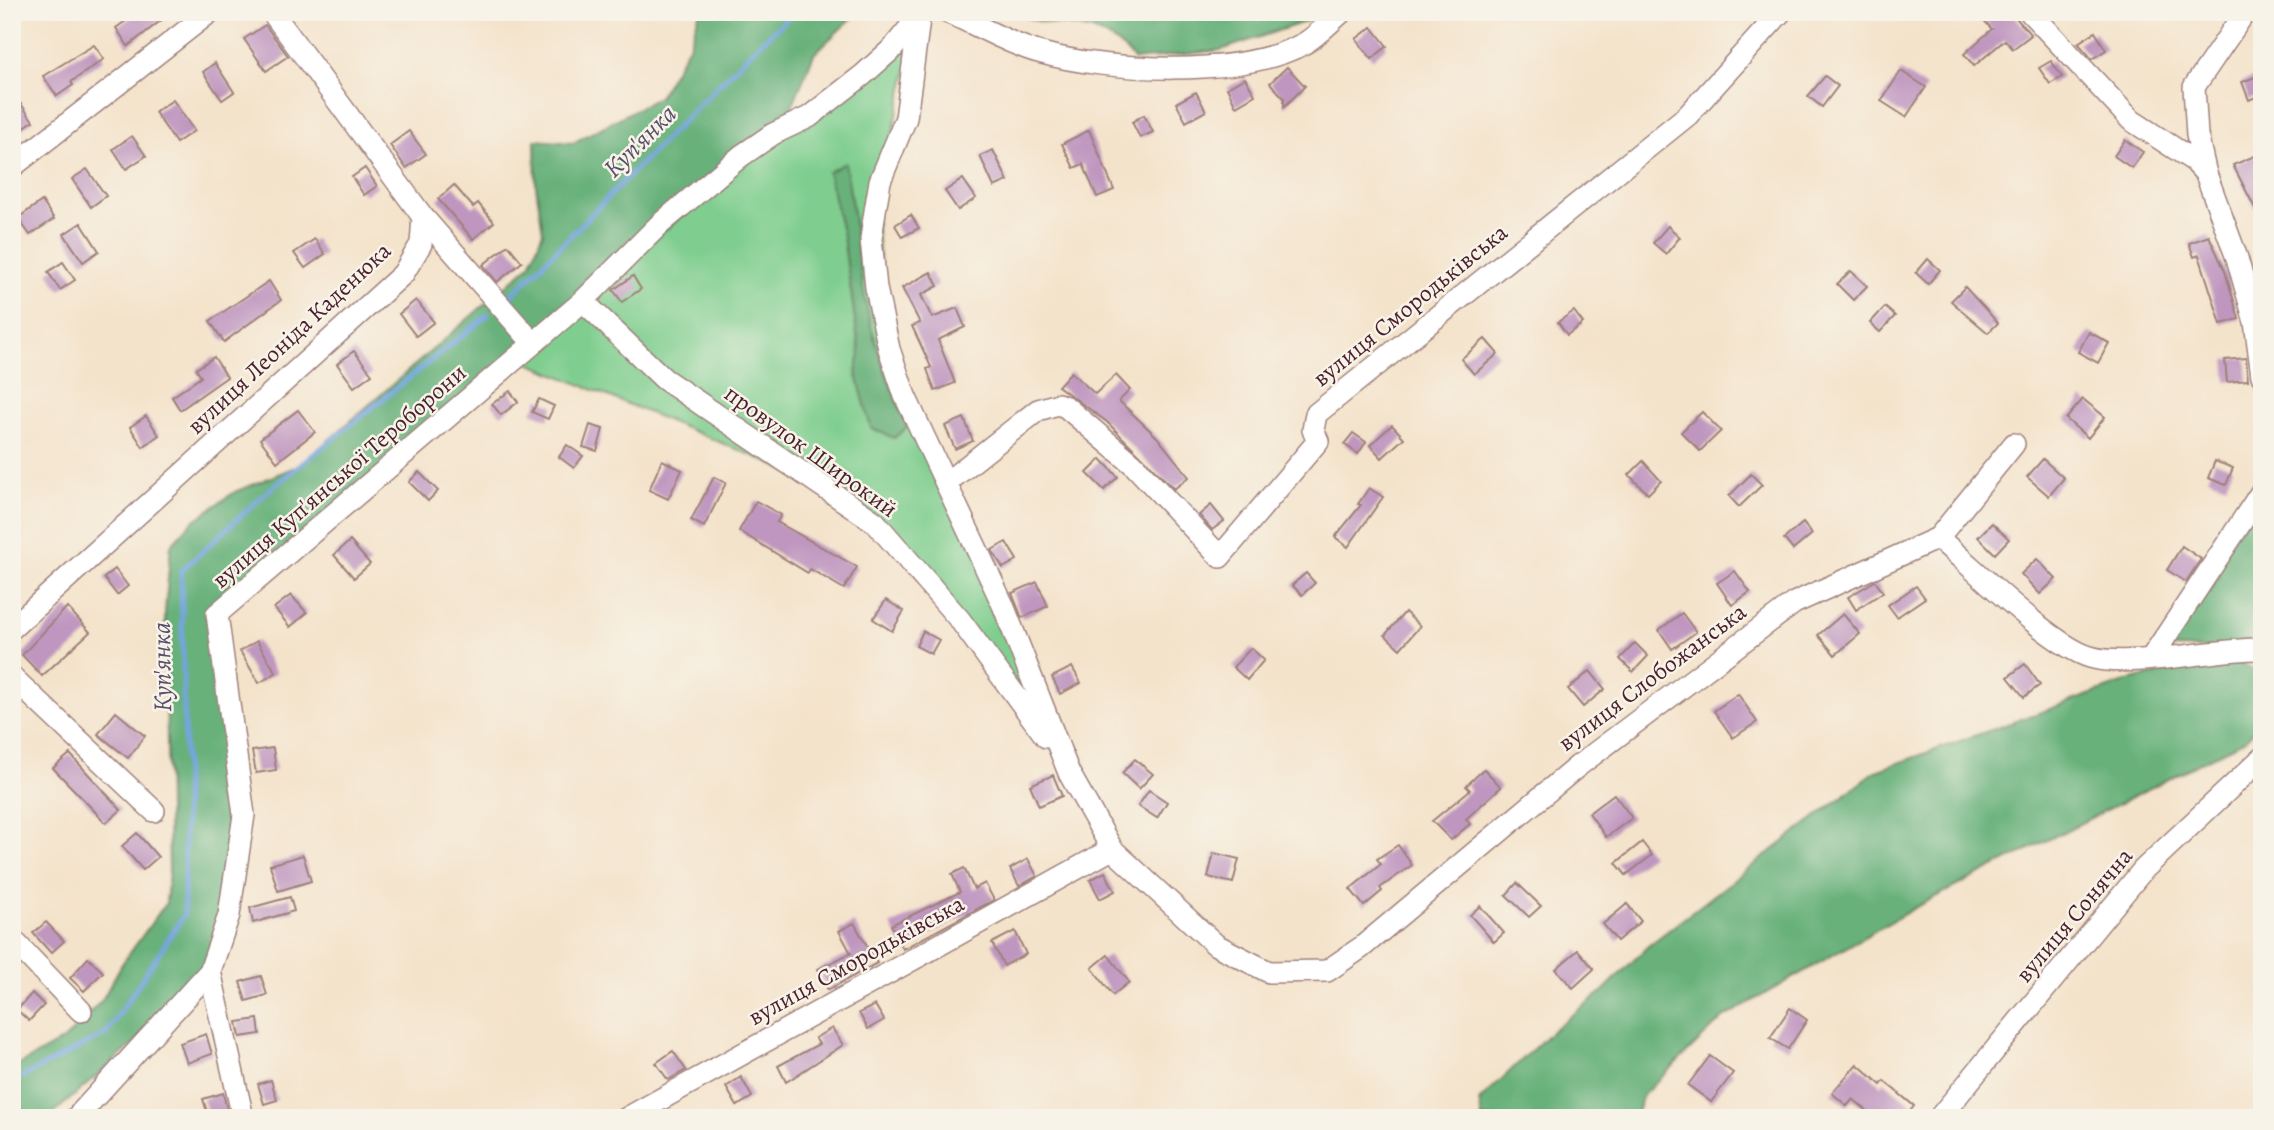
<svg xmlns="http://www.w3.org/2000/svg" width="2274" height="1130" font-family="Alegreya,serif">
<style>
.green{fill:#7fce8f;stroke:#64765d;stroke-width:2}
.forest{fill:#67b17a;stroke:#586852;stroke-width:2}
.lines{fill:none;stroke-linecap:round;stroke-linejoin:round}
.stream{stroke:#75a4df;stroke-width:5}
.building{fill:#bf96c0}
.minor-casing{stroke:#9f817b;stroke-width:24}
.minor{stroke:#fff;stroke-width:21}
.labels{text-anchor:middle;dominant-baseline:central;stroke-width:5;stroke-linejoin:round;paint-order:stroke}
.street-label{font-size:24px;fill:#4a1f2b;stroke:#f7f3e8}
.water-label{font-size:26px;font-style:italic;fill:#594e6a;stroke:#f7f3e8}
</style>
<rect width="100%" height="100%" fill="#f7f3e8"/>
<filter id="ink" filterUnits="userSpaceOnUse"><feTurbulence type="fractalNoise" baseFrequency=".0143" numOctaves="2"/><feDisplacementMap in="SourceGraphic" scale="14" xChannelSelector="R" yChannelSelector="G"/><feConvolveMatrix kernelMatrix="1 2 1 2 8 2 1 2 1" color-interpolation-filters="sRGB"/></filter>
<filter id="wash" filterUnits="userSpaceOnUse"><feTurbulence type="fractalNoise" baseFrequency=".00686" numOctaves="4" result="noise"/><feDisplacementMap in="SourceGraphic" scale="28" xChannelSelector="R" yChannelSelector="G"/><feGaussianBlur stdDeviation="1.57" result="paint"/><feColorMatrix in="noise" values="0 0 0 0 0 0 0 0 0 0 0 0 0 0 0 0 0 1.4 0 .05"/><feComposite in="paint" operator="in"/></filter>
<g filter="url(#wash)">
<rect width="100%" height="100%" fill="#f4e3cb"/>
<!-- green -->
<path class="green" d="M920,15L875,211L889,349L1065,764L880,529L834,494L763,460L516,358L665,220L833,98Z"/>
<!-- forest -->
<g class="forest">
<path d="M700,12H858L814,54L782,130L217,614L240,786L210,971L181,1003L48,1118H12V1069L66,1038L102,1000L122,964L166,903L169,871L165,612L171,545L192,522L235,492L300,465L530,265L543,232L536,186L535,140L573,143L659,97L689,46Z"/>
<path d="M1015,12H1321L1310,20L1221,50L1135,60C1124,48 1111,37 1095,31C1069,22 1040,27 1015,12Z"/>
<path d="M845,163C855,213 857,264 868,314C877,352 892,390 907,427L894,438L871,428L856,371L860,355L843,236L828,172Z"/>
<path d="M2262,496V649L2158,648Z"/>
<path d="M2241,663L2262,674V721L2245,740L1927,901L1723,1018L1643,1095L1635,1118H1482L1479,1101L1554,1029L1602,992L1648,946L1876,771L2128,681L2198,664Z"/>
</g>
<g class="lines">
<!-- stream -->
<g class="stream">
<path d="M511,296L758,45L795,12"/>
<path d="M12,1082L106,1034L184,915L185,760L181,571L269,490L488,315"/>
</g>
</g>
<g id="blocks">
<!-- building -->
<g class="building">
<path d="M138,12H172L128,46L116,28Z"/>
<path d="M1976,12H2011L2031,35L2013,49L2005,40L1974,66L1964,54L1992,29Z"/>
<path d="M265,25L288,56L266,71L244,39Z"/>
<path d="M1372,27L1387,46L1372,59L1356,39Z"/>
<path d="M2095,32L2106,50L2092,59L2078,43Z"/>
<path d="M94,45L104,59L71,82L73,85L57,96L43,76Z"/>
<path d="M2051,61L2062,77L2050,84L2039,68Z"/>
<path d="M215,63L234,92L222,100L203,72Z"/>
<path d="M1287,67L1305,86L1284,107V98L1270,83Z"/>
<path d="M1901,71L1926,87L1906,117L1881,101Z"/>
<path d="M1825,76L1838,86L1822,107L1808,96Z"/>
<path d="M2255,77L2261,95L2249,100L2242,82Z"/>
<path d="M1245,78L1255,95L1236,106L1227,88Z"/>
<path d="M1196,92L1206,111L1186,122L1176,103Z"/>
<path d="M173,100L194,131L176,143L155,112Z"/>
<path d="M21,104L33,121L12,136V111Z"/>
<path d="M1144,115L1153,132L1140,138L1132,122Z"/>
<path d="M1089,130L1114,190L1097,197L1083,164L1074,168L1062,144Z"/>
<path d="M409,131L426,154L406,168L390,145Z"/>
<path d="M132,136L146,156L126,169L113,149Z"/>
<path d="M2125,140L2143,152L2132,168L2114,156Z"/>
<path d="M993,150L1008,181L994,187L980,156Z"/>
<path d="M2257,155L2262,165V222L2233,165Z"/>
<path d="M365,168L377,186L364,195L352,177Z"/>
<path d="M87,169L106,196L91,207L72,179Z"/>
<path d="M963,179L976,198L958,210L945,191Z"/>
<path d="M454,185L473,207L478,203L494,222L473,239L438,199Z"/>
<path d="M42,201L54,219L30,235L18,218Z"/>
<path d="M911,215L919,228L902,237L895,225Z"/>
<path d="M81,223L99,251L83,262L64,234Z"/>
<path d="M1668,226L1680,237L1666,254L1653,243Z"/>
<path d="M2209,236L2225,271L2239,319L2221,324L2199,255L2194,257L2189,243Z"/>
<path d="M315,239L325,254L305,268L294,253Z"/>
<path d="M508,245L522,262L497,282L483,265Z"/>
<path d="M1928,259L1940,270L1928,284L1916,273Z"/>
<path d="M63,262L75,280L60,290L48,272Z"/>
<path d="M1851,271L1867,286L1853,300L1837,284Z"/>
<path d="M931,272L938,286L921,295L932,318L957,308L965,327L938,340L955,383L935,391L927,369L931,367L912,326L920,323L902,288Z"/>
<path d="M633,276L641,289L622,302L613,290Z"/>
<path d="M269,281L281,300L224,342L210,321Z"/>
<path d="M1965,287L1998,323L1988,333L1951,301Z"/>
<path d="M416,300L434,322L416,336L399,314Z"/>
<path d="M1885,307L1895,316L1880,332L1870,323Z"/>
<path d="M1574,311L1583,323L1567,335L1558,322Z"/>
<path d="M2089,332L2109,343L2098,363L2078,352Z"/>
<path d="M1485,339L1498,354L1474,374L1461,359Z"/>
<path d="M354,351L372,374L354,387L337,364Z"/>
<path d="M214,357L227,377L180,410L172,397L201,377L196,369Z"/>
<path d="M2246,358L2248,380L2227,382L2225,360Z"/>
<path d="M1071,372L1095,394L1116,375L1130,390L1119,401L1157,437L1189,477L1174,489L1107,422L1058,386Z"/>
<path d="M510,391L518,402L501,415L492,404Z"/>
<path d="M539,399L554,406L548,419L532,412Z"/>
<path d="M2083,399L2105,417L2088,438L2066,419Z"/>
<path d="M298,410L315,432L277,462L260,439Z"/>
<path d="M1702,412L1721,431L1700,451L1681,432Z"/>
<path d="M146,416L159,435L143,447L130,427Z"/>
<path d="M964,418L973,441L955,449L945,426Z"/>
<path d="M590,425L603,429L597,451L583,447Z"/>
<path d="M1392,425L1404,438L1382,458L1370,445Z"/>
<path d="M1353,433L1366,442L1358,454L1344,444Z"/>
<path d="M567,445L583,456L574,468L559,457Z"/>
<path d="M1101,459L1118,477L1104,490L1087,473Z"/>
<path d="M2043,459L2064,478L2049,496L2027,477Z"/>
<path d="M662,460L682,470L668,499L649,490Z"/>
<path d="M1643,461L1661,481L1648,494L1629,475Z"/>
<path d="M2215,461L2233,468L2226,485L2208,478Z"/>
<path d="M419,472L438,491L428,501L409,482Z"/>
<path d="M1751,474L1762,485L1739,507L1729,496Z"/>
<path d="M714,477L726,483L704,527L691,520Z"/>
<path d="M1369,488L1383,497L1348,547L1335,537L1361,505L1358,504Z"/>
<path d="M756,501L781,515L777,522L857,567L844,589L810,569L808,573L739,531Z"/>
<path d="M1211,505L1224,521L1212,530L1199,515Z"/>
<path d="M1803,523L1812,534L1793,550L1784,539Z"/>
<path d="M1992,523L2009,539L1995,554L1978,537Z"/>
<path d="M350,541L370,564L354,578L334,555Z"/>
<path d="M1006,542L1017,560L1003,568L992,550Z"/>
<path d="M2182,546L2201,559L2186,582L2167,570Z"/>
<path d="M2037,559L2056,579L2040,594L2021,574Z"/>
<path d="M115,569L128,586L117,595L104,578Z"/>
<path d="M1735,571L1750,592L1732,605L1717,583Z"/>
<path d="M1306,573L1315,583L1302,595L1292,585Z"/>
<path d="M1875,581L1883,592L1856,610L1848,597Z"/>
<path d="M1037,582L1048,606L1022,618L1012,593Z"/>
<path d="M1916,586L1925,598L1897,617L1888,605Z"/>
<path d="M291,595L307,613L290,627L274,608Z"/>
<path d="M886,600L904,611L892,631L873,619Z"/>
<path d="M67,607L90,632L42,676L22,655Z"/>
<path d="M1405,612L1420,626L1400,649L1385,635Z"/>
<path d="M1682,613L1696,632L1672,649L1659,630Z"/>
<path d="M1843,614L1860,634L1835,655L1818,635Z"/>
<path d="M923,631L939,640L931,654L916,646Z"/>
<path d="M257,641L276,673L259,683L240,651Z"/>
<path d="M1635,643L1648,656L1633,672L1620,659Z"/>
<path d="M1251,648L1264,660L1247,680L1233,667Z"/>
<path d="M2025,664L2040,685L2024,697L2008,677Z"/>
<path d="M1072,667L1081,683L1060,694L1052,677Z"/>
<path d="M1590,671L1605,689L1583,707L1568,689Z"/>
<path d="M1738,694L1757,722L1733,738L1714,711Z"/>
<path d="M116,712L145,736L128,758L98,734Z"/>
<path d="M273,748L276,770L256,773L252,751Z"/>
<path d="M70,754L121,810L106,823L53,768Z"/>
<path d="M1135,759L1153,774L1139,789L1122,773Z"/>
<path d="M1484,769L1501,787L1466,819L1470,824L1451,840L1432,821L1470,790L1466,786Z"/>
<path d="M1053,775L1062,796L1039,806L1030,785Z"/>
<path d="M1149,790L1167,802L1157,818L1138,806Z"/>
<path d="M1614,794L1632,818L1606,837L1589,813Z"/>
<path d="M137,833L158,857L143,870L122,846Z"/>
<path d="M1642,842L1652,855L1626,875L1616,863Z"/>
<path d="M1398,845L1412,865L1380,888L1382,891L1364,906L1350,889L1381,864L1377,859Z"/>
<path d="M1214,853L1239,859L1233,883L1208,877Z"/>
<path d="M303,855L311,881L278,891L270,865Z"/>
<path d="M1028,859L1037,876L1019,886L1010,869Z"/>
<path d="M964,868L974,889L985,883L994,900L903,949L891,925L960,892L952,874Z"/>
<path d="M1105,872L1115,891L1100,899L1090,880Z"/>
<path d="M1517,883L1541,906L1529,917L1506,895Z"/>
<path d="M290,897L294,911L253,923L250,908Z"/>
<path d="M1627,904L1641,921L1617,941L1603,924Z"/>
<path d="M1480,906L1504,933L1494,942L1470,915Z"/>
<path d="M46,922L64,941L51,953L33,933Z"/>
<path d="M854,923L877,963L828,990L818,969L851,953L839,931Z"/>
<path d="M1015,931L1026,954L1004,966L992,943Z"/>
<path d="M1578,950L1594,969L1573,988L1556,969Z"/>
<path d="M1108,955L1129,982L1113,995L1092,968Z"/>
<path d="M88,958L103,972L84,991L70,978Z"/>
<path d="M261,976L267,995L246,1001L240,982Z"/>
<path d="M32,993L44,1005L29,1021L17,1010Z"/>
<path d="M875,1005L884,1020L868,1029L859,1013Z"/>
<path d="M1790,1008L1807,1020L1788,1049L1770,1038Z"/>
<path d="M258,1019L260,1034L240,1037L237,1022Z"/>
<path d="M832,1028L843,1045L786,1082L778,1066L819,1044L815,1038Z"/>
<path d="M206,1034L212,1054L187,1063L180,1043Z"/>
<path d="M673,1051L686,1070L668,1080L656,1063Z"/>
<path d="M1710,1056L1733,1073L1711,1102L1688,1085Z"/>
<path d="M1857,1064L1881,1085L1884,1081L1914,1106L1905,1118H1876L1853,1099L1847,1106L1832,1093Z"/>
<path d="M741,1077L752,1097L737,1106L726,1087Z"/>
<path d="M271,1080L277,1100L264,1104L258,1084Z"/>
<path d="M223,1093L229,1118H209L203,1099Z"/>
</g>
</g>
</g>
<g filter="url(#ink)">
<use href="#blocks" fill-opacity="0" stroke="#9f817b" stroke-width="2"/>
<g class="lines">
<!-- minor casing -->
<g class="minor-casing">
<g id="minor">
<path d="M920,12L906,118L880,181L875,211L871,239L876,288L889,349L905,396L1003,605L1069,773L1112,849L1216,945L1269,972L1327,971L1362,947L1578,766L1794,603L1938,538L2014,444"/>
<path d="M946,12C977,24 1006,43 1038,52C1108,72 1241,78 1305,43C1318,35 1330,22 1342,12"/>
<path d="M2030,12L2131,120L2194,161L2206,174L2237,258L2255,322L2262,376"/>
<path d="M12,167L210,12"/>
<path d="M2206,174L2197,135L2194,87L2245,12"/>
<path d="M423,217L533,343"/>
<path d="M583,301L664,379L875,522L960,620L1046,737"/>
<path d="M946,483L1038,410L1058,404L1066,407L1133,464L1220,557L1318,441L1313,430L1316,414L1688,115L1781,12"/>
<path d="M1938,538C1973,567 2050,645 2090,657C2127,669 2217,648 2262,649"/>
<path d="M12,628L403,274L421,244L423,217L272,12"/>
<path d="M2152,657L2262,491"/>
<path d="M12,677L154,811"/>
<path d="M12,939L81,1011"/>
<path d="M210,971L243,1118"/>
<path d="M76,1118L210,971L229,915L244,815L217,614L583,301L659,225L741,156L773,134L809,117L863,75L893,48L921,14"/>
<path d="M627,1118L1112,849"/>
<path d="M1939,1118L2143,870L2262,758"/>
</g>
</g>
<!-- minor -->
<use href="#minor" class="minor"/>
</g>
</g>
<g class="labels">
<!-- street labels -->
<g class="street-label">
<text transform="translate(1410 305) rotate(-39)">вулиця Смородьківська</text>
<text transform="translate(289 338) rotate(-43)">вулиця Леоніда Каденюка</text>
<text transform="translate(811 451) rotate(36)">провулок Широкий</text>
<text transform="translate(339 476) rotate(-41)">вулиця Куп'янської Тероборони</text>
<text transform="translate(1652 677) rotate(-37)">вулиця Слобожанська</text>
<text transform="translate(2074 915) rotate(-50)">вулиця Сонячна</text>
<text transform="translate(856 960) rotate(-29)">вулиця Смородьківська</text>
</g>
<!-- water labels -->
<g class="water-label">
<text transform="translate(640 141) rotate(-45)">Куп'янка</text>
<text transform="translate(162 667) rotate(-91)">Куп'янка</text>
</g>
</g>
<!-- margin -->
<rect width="2274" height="1130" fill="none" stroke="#f7f3e8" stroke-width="42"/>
</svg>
